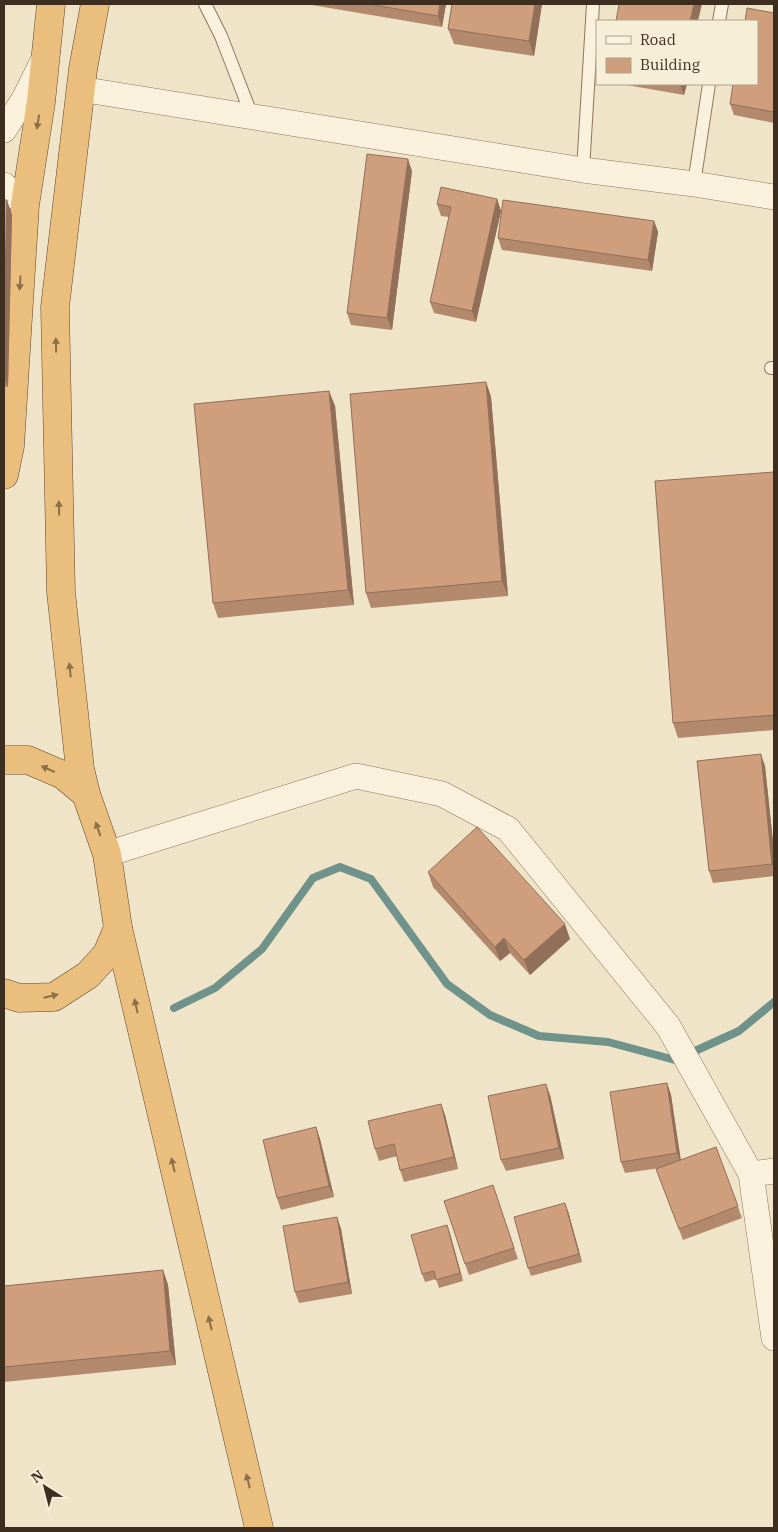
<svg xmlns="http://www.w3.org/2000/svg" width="778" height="1532" font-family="'IBM Plex Serif',serif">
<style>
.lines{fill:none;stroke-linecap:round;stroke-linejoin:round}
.stream{stroke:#6f938a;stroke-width:8}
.service-casing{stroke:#8d765c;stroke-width:14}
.minor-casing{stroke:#8d765c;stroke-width:26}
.trunk-casing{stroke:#5b4430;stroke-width:29}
.service{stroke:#faf1dc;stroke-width:12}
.minor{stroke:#faf1dc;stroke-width:25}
.trunk{stroke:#eabe7c;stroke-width:28}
.wall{fill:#b2896c}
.shaded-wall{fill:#916f58}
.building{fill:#cf9f7d;stroke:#916f58}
.oneway{fill:#8b6f49}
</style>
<rect width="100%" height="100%" fill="#f0e4c8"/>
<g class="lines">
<!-- stream -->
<path class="stream" d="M174,1008L215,988L262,949L313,878L340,867L371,879L447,984L490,1015L539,1036L608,1042L675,1060L739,1031L774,1002"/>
<!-- service casing -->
<g class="service-casing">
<g id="service">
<path d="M205,4L221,36L252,116"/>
<path d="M719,21L722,4"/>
<path d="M583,170L593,4"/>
<path d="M694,184L709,84"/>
<path d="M771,368H774"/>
</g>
</g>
<!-- minor casing -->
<g class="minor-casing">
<g id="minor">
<path d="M80,89L583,170L694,184L774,197"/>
<path d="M4,130L24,99L43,61"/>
<path d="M4,185L25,205"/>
<path d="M107,854L356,776L442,794L508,829L668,1026L751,1174L774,1338"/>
<path d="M751,1174L774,1171"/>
</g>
</g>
<!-- trunk casing -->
<g class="trunk-casing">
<g id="trunk">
<path d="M95,4L83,69L55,307L61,592L80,769L86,794L107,854L118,928L259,1528"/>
<path d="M4,475L10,446L25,205L41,102L51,4"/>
<path d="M4,760H28L63,775L86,794"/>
<path d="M4,993L19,998L54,997L88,975L107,954L118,928"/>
</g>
</g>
<!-- service -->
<use href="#service" class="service"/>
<!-- minor -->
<use href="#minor" class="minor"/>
<!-- trunk -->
<use href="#trunk" class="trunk"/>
</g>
<!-- wall -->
<g class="wall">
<path d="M306,4H446L442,27Z"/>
<path d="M452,4H542L534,56L454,44L448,29Z"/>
<path d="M774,13V123L734,115L730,104Z"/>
<path d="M621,84H687L684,95Z"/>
<path d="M412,171L392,330L351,325L347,313Z"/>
<path d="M497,199L501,211L476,322L434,313L430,302L449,217L441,216L437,204Z"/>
<path d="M4,200L12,215L8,387H4Z"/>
<path d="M654,221L658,232L652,271L502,250L498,238Z"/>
<path d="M486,382L491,397L508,596L371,608L366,593Z"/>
<path d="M329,391L335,406L354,605L218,618L213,603Z"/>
<path d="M774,472V730L678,738L673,723Z"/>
<path d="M765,766L774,852V876L713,883L709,871Z"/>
<path d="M428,872L570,939L530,975L510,953L500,961L433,887Z"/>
<path d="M667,1083L671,1095L681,1160L716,1147L742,1218L683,1240L656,1169L660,1168L625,1173L621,1162Z"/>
<path d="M550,1095L564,1159L506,1171L501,1160Z"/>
<path d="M441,1104L445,1115L458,1169L404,1182L400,1170L397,1156L379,1161L375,1149Z"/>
<path d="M316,1127L320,1139L334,1197L281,1210L277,1198Z"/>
<path d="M497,1197L518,1259L469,1275L465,1264Z"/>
<path d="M568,1211L582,1262L531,1276L528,1268Z"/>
<path d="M337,1217L341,1229L352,1294L299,1303L295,1292Z"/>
<path d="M447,1225L463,1281L439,1288L436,1279L425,1282L422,1274Z"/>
<path d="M163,1270L168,1285L176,1365L4,1382V1286Z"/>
</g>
<!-- shaded-wall -->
<g class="shaded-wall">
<path d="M440,4H446L442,27L438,16Z"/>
<path d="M535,4H542L534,56L529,41Z"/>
<path d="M694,4H702L698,21H690Z"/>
<path d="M680,84H687L684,95Z"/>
<path d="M408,159L412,171L392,330L387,318Z"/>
<path d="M497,199L501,211L476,322L472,311Z"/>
<path d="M7,200L12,215L8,387L4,377V317Z"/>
<path d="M654,221L658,232L652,271L648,260Z"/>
<path d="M486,382L491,397L508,596L502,581Z"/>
<path d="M329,391L335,406L354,605L348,590Z"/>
<path d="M761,754L765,766L774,852V869L772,864Z"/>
<path d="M565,924L570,939L530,975L524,960Z"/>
<path d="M504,938L510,953L500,961L495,947Z"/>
<path d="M667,1083L671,1095L681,1164L677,1153Z"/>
<path d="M546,1084L550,1095L564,1159L559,1148Z"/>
<path d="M441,1104L445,1115L458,1169L454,1157Z"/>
<path d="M316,1127L320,1139L334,1197L329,1186Z"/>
<path d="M565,1203L568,1211L582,1262L579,1254Z"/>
<path d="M337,1217L341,1229L352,1294L348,1282Z"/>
<path d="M447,1225L450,1233L463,1281L460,1273Z"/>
<path d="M163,1270L168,1285L176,1365L170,1351Z"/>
</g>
<!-- building -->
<g class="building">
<path d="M368,4H440L438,16Z"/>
<path d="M452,4H535L529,41L448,29Z"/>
<path d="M619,4H694L690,21H616Z"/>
<path d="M747,8L774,13V112L730,104L733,84H757V21H745Z"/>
<path d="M367,154L408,159L387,318L347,313Z"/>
<path d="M441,187L497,199L472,311L430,302L451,207L437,204Z"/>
<path d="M4,200H7L4,317Z"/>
<path d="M503,200L654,221L648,260L498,238Z"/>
<path d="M486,382L502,581L366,593L350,394Z"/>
<path d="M329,391L348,590L213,603L194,404Z"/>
<path d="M774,472V715L673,723L655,481Z"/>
<path d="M761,754L772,864L709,871L697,761Z"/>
<path d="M477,827L565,924L524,960L504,938L495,947L428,872Z"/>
<path d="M667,1083L677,1153L621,1162L610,1092Z"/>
<path d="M546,1084L559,1148L501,1160L488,1096Z"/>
<path d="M441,1104L454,1157L400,1170L394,1144L375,1149L368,1121Z"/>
<path d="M316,1127L329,1186L277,1198L263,1140Z"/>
<path d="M716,1147L738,1206L679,1229L656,1169Z"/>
<path d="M493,1185L514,1248L465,1264L444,1201Z"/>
<path d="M565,1203L579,1254L528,1268L514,1217Z"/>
<path d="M337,1217L348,1282L295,1292L283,1226Z"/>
<path d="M447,1225L460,1273L436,1280L434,1271L422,1274L411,1235Z"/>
<path d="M163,1270L170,1351L4,1367V1286Z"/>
</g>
<!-- one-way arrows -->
<defs><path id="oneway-solid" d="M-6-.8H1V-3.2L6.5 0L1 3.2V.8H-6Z" transform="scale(1.25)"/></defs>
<g class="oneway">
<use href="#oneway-solid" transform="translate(38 122) rotate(99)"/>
<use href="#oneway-solid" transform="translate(20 283) rotate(94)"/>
<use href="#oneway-solid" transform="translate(56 345) rotate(-91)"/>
<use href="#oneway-solid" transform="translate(59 508) rotate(-91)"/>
<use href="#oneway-solid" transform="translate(70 670) rotate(-96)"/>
<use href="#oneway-solid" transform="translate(48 769) rotate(-156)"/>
<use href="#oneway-solid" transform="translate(98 829) rotate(-109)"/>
<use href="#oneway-solid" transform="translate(51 996) rotate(-13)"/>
<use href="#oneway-solid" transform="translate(136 1006) rotate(-103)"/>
<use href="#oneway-solid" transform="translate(173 1165) rotate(-103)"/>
<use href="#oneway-solid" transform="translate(210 1323) rotate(-103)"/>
<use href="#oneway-solid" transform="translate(248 1481) rotate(-104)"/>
</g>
<!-- border -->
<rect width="778" height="1532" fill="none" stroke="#3d2e20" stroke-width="10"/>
<!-- legend -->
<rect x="596" y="20" width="162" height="65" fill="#f7eed8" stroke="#ada18e"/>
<rect x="606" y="36" width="25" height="8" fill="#faf1dc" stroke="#ada18e"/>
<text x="640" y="45" font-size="15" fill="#3d2e20">Road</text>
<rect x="606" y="58" width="25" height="15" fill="#cf9f7d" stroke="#ada18e"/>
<text x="640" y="70" font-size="15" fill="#3d2e20">Building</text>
<!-- north arrow -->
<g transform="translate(45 1487) rotate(324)" stroke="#f7eed8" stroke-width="4" paint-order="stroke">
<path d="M0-4L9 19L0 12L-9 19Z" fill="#3d2e20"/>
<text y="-8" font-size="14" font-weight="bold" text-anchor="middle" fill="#3d2e20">N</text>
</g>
</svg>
